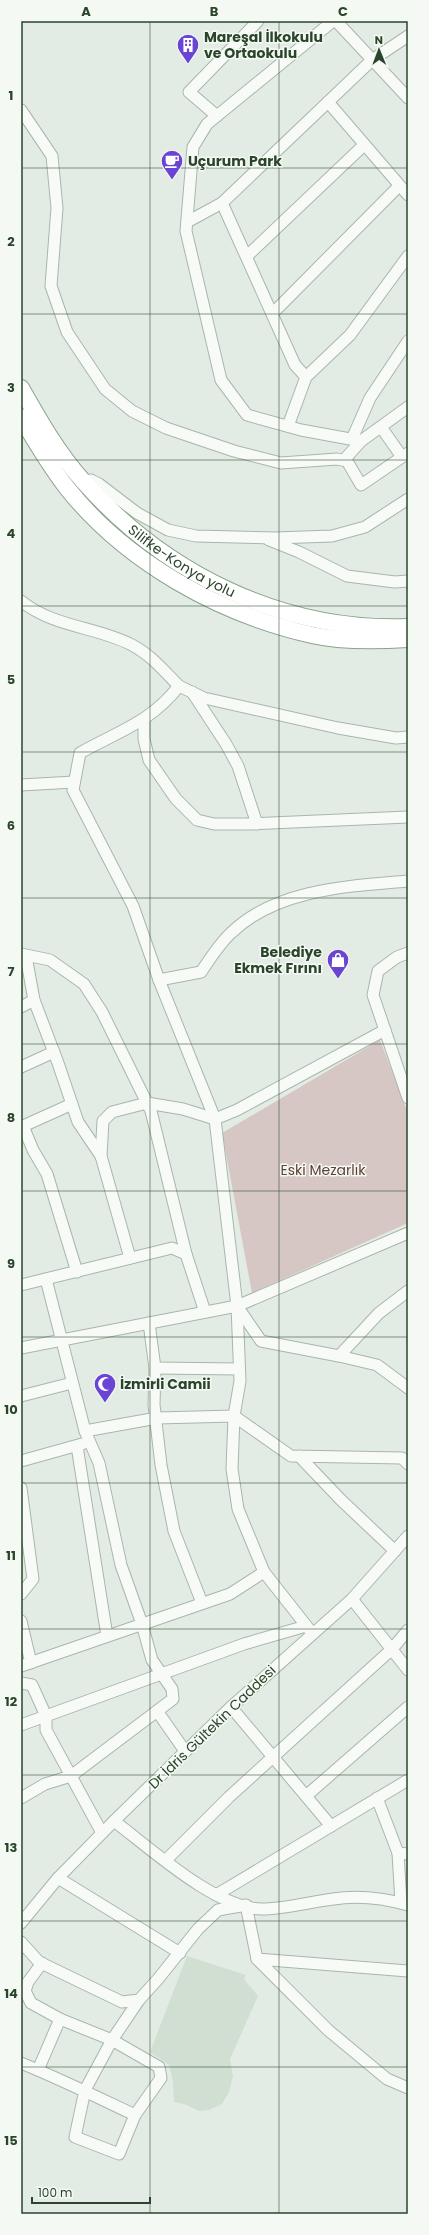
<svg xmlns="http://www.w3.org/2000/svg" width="429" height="2235" font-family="Poppins,sans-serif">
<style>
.built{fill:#d1ded2}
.green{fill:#d6c7c4}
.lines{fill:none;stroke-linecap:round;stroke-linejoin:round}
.minor-casing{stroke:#a8b7a9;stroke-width:13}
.highway-casing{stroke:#8aa38a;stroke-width:18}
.minor{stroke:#f7faf7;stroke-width:11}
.highway{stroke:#fff;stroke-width:16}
.grid{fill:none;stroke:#2a452b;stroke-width:1;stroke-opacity:0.55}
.labels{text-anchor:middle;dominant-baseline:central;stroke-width:3;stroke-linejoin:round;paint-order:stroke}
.poi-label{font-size:14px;font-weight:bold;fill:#2a452b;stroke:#f4f9f3;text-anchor:start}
.street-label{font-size:14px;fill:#2a452b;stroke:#f4f9f3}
.park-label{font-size:14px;fill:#624037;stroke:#f4f9f3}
.neatline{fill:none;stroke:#2a452b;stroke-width:1.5}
.grid-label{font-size:13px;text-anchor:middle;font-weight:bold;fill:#2a452b}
</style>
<rect width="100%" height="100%" fill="#e3ece4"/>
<!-- built -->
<path class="built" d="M187,1956L246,1975L244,1979L258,1996L230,2059L233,2076L229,2092L222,2104L209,2110L199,2111L184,2104L174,2102L173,2082L169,2065L150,2052Z"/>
<!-- green -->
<path class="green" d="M380,1040L408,1113V1223L252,1293L222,1133Z"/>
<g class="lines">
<!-- minor casing -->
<g class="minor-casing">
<g id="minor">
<path d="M333,21L207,124L193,147L186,231L221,380L247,415L301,430L361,441L408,407"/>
<path d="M336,21L408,98"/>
<path d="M328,102L408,195"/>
<path d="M21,110L52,156L57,208L51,286L67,332L105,389L132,411L166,428L234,451L281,463L337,459L347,461L361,485L408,453"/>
<path d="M217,116L189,92L258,21"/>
<path d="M222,203L295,365L306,377L288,426"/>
<path d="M187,222L222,203L372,60L408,36"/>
<path d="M247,256L364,145"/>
<path d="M272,314L399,186"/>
<path d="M306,377L350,335L408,256"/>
<path d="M381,427L402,457"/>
<path d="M352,439L370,398L408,341"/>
<path d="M344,460L361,441"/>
<path d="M82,481L91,480L99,484L137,513L168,530L196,536L275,538L332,536L365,527L408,499"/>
<path d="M269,540L299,552L347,576L395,582L408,581"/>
<path d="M21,601C55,628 95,626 132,645C151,655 164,671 179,686"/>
<path d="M192,692L226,744L238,766L257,824"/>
<path d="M144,720V739L149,760L176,799L197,820L214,824H250L408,817"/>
<path d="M408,737L396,738L338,728L204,698L179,686C151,722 119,731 80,753L73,790L133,906L159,980L215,1119L237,1306L261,1341L339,1356L377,1365L408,1388"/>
<path d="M21,785L74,782"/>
<path d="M408,953L397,957L378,971L373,995L408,1098"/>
<path d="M21,954L50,960L84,984L102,1012L151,1111L186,1254"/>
<path d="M26,956L34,1000L58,1063L78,1122L101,1156L130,1258"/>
<path d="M159,980L201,972C210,959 219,944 231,933C276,889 349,886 408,881"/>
<path d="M21,1007L34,1000"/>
<path d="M21,1067L54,1052"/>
<path d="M23,1126L33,1150L47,1174L77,1272"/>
<path d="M21,1127L72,1104"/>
<path d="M101,1156L103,1121L112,1112L147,1103L183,1109L215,1119L237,1110L385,1030"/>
<path d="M21,1285L172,1248L186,1254L205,1312"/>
<path d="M149,1323L155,1368L154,1405L161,1465L174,1531L202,1603"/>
<path d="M21,1348L237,1306"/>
<path d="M339,1356L379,1313L408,1291"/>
<path d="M155,1368L239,1369"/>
<path d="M21,1396L72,1383"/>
<path d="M85,1431L157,1418L234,1416L291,1456L402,1458L408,1464"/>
<path d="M77,1446L107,1636"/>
<path d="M299,1456L341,1500L395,1551"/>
<path d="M21,1461L82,1444"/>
<path d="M21,1488L33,1579L21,1594"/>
<path d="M352,1599L408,1670"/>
<path d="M21,1621L31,1663"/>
<path d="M312,1633L264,1572L238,1509L232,1469L234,1416L240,1381L237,1306L408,1233"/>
<path d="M21,1666L230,1594L264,1572"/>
<path d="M21,1683L32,1685L46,1716V1730L102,1833"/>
<path d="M231,1707L331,1826"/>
<path d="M157,1711L185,1751"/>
<path d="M21,1725L244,1644L306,1626"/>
<path d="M306,1796L408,1707"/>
<path d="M21,1798L45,1784L71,1776L173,1699L172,1689L152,1660L142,1624L121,1565L99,1463L85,1431L46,1279"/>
<path d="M377,1798L398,1853L408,1854"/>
<path d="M114,1821C150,1848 215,1908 261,1909C285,1909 309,1902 333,1899C359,1895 383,1898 408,1905"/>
<path d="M398,1853L401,1903"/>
<path d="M166,1860L229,1797L392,1649L408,1630"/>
<path d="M58,1878L180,1953"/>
<path d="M216,1895L408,1780"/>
<path d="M21,1923L58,1878L114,1821L231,1707L352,1599L408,1536"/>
<path d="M21,1942L39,1962L122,2002L139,2000L158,1979L198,1929L218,1910L246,1905L257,1959L408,1971"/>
<path d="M257,1959L328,2030L387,2079L408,2088"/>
<path d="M42,1963L28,1982L25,1991L31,2003L60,2019L112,2040L139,2000"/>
<path d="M21,2063C60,2079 97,2097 135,2115L161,2078L159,2067L112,2040L85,2090L75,2137L119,2154L135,2115"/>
<path d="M38,2070L60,2019"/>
</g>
</g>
<!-- highway casing -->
<g class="highway-casing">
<g id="highway">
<path id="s1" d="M21,388C39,420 58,453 83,481C165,574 283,632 408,627"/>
<path d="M21,417C35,441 50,466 67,488C126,562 219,614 312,635C342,642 377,641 408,639"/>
</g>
</g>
<!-- minor -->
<use href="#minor" class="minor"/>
<!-- highway -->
<use href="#highway" class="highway"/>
</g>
<!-- grid -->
<path class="grid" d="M150,21V2214M279,21V2214M21,168H408M21,314H408M21,460H408M21,606H408M21,752H408M21,898H408M21,1044H408M21,1191H408M21,1337H408M21,1483H408M21,1629H408M21,1775H408M21,1921H408M21,2067H408"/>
<!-- icons -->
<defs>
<g id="building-pin" transform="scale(1.15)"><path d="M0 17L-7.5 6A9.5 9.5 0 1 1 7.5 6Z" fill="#6a45d4" stroke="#f4f9f3"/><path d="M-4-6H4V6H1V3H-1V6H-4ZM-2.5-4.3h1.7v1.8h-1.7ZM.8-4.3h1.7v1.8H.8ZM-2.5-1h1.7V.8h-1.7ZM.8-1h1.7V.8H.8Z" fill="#fff"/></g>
<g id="cafe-pin" transform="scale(1.15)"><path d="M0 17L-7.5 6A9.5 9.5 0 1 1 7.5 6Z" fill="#6a45d4" stroke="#f4f9f3"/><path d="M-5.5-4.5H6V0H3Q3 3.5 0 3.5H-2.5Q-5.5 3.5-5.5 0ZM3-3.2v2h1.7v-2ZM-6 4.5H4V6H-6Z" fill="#fff"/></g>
<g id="shop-pin" transform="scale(1.15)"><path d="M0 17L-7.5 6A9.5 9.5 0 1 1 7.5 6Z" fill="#6a45d4" stroke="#f4f9f3"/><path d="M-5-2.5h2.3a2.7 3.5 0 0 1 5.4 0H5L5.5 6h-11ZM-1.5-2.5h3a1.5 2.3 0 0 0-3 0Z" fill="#fff"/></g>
<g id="mosque-pin" transform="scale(1.15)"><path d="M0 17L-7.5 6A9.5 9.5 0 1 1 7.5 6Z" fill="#6a45d4" stroke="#f4f9f3"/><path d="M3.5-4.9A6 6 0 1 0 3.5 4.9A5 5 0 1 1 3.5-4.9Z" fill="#fff"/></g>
</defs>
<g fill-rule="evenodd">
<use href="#building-pin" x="188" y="45"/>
<use href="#cafe-pin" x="172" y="161"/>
<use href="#shop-pin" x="338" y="960"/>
<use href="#mosque-pin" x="105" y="1384"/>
</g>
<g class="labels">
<!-- poi labels -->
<g class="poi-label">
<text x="204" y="37">Mareşal İlkokulu<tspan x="204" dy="16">ve Ortaokulu</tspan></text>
<text x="188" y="161">Uçurum Park</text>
<text x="322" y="952" text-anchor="end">Belediye<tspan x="322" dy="16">Ekmek Fırını</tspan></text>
<text x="120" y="1384">İzmirli Camii</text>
</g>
<!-- street labels -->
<g class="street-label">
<text stroke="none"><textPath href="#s1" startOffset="240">Silifke-Konya yolu</textPath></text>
<text transform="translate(212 1727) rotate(-44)">Dr İdris Gültekin Caddesi</text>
</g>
<!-- park labels -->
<g class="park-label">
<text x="323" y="1170">Eski Mezarlık</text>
</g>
</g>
<!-- border -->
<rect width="429" height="2235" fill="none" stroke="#f4f9f3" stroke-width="44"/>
<!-- north arrow -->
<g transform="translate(379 50) rotate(359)" stroke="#f4f9f3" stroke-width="3" paint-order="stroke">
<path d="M0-3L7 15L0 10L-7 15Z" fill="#2a452b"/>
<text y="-6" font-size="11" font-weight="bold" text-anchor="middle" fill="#2a452b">N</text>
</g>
<!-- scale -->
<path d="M32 2197v6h118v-6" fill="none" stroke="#2a452b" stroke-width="2"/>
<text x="38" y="2197" font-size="12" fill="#2a452b" stroke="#f4f9f3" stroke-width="3" paint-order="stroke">100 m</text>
<rect x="22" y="22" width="385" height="2191" class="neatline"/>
<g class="grid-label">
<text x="86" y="16">A</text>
<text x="214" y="16">B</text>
<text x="343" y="16">C</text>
<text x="11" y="100">1</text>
<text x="11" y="246">2</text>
<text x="11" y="392">3</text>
<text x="11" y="538">4</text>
<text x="11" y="684">5</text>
<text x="11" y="830">6</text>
<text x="11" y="976">7</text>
<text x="11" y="1122">8</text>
<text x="11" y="1268">9</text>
<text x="11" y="1414">10</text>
<text x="11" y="1560">11</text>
<text x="11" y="1706">12</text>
<text x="11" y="1852">13</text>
<text x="11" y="1998">14</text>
<text x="11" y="2145">15</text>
</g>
</svg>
